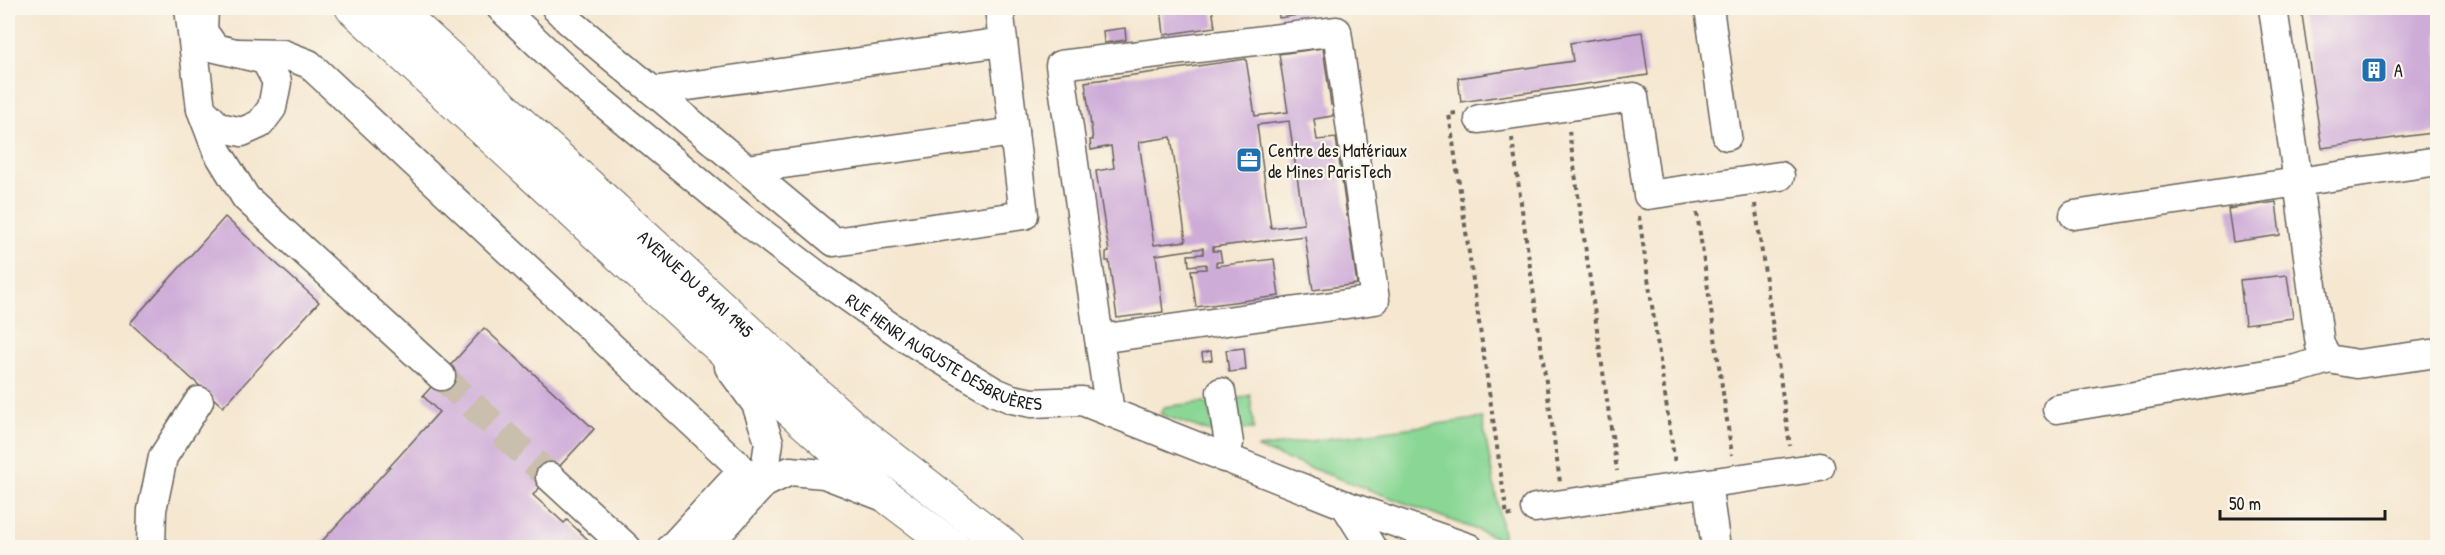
<svg xmlns="http://www.w3.org/2000/svg" width="2445" height="555" font-family="'Patrick Hand',sans-serif">
<style>
.green{fill:#8ad795;stroke:#537a58;stroke-width:1.5}
.building{fill:#ceacd8;fill-rule:evenodd}
.lines{fill:none;stroke-linecap:round;stroke-linejoin:round}
.minor-tunnel{stroke:#cabeac;stroke-width:28;stroke-dasharray:28 14;stroke-linecap:butt}
.minor-casing{stroke:#68635b;stroke-width:31}
.major-casing{stroke:#68635b;stroke-width:35}
.path{stroke:#68635b;stroke-width:4;stroke-dasharray:4.5 4.5;stroke-linecap:butt}
.minor{stroke:#fff;stroke-width:28}
.major{stroke:#fff;stroke-width:33}
.labels{text-anchor:middle;dominant-baseline:central;stroke-width:4.5;stroke-linejoin:round;paint-order:stroke}
.poi-label{font-size:18px;fill:#1c1c1c;stroke:#fbf7ec;text-anchor:start}
.street-label{font-size:18px;fill:#1c1c1c;stroke:#fbf7ec}
</style>
<rect width="100%" height="100%" fill="#fbf7ec"/>
<filter id="ink" filterUnits="userSpaceOnUse"><feTurbulence type="fractalNoise" baseFrequency=".0167" numOctaves="2"/><feDisplacementMap in="SourceGraphic" scale="12" xChannelSelector="R" yChannelSelector="G"/><feConvolveMatrix kernelMatrix="1 2 1 2 8 2 1 2 1" color-interpolation-filters="sRGB"/></filter>
<filter id="wash" filterUnits="userSpaceOnUse"><feTurbulence type="fractalNoise" baseFrequency=".008" numOctaves="4" result="noise"/><feDisplacementMap in="SourceGraphic" scale="24" xChannelSelector="R" yChannelSelector="G"/><feGaussianBlur stdDeviation="1.35" result="paint"/><feColorMatrix in="noise" values="0 0 0 0 0 0 0 0 0 0 0 0 0 0 0 0 0 1.4 0 .05"/><feComposite in="paint" operator="in"/></filter>
<g filter="url(#wash)">
<rect width="100%" height="100%" fill="#f5e7d0"/>
<!-- green -->
<g class="green">
<path d="M1250,395L1254,429H1241L1234,400Z"/>
<path d="M1205,402L1209,404L1213,433L1160,414L1164,407Z"/>
<path d="M1482,418L1504,540L1257,448Z"/>
</g>
<g id="blocks">
<!-- building -->
<g class="building">
<path d="M1161,8H1212L1215,27L1164,35Z"/>
<path d="M1278,8H1312L1313,13L1279,18Z"/>
<path d="M2301,8H2438V132L2322,148Z"/>
<path d="M1125,28L1126,40L1104,43L1103,31Z"/>
<path d="M1642,32L1648,75L1461,102L1458,78L1573,61L1570,43Z"/>
<path d="M1323,48L1331,105H1334V112L1332,116L1314,119L1317,140L1336,138L1347,216L1350,218V228H1349L1357,284L1313,290L1305,236L1213,247V251H1220L1222,262H1216V266L1274,259L1279,296L1196,307L1191,270L1206,269V264L1189,266L1188,255L1203,254V248L1156,255L1163,312L1117,318L1109,261H1106V253L1109,252L1096,171L1114,168L1111,146L1091,150L1090,140H1093L1085,82L1246,59L1255,116L1288,112L1279,54ZM1289,121L1304,224L1271,228L1257,125ZM1171,137L1186,241L1154,245L1139,142Z"/>
<path d="M2276,202L2280,235L2233,242L2228,209Z"/>
<path d="M2432,211H2438V240H2436Z"/>
<path d="M225,217L319,302L223,407L130,323Z"/>
<path d="M2287,275L2293,318L2245,324L2240,280Z"/>
<path d="M484,328L594,429L533,495L564,523L567,520L597,548H316L439,412L423,396Z"/>
<path d="M1244,348L1246,370L1229,372L1226,350Z"/>
<path d="M1211,351L1212,360L1203,361L1202,353Z"/>
</g>
</g>
</g>
<g filter="url(#ink)">
<use href="#blocks" fill-opacity="0" stroke="#68635b" stroke-width="1.5"/>
<g class="lines">
<!-- minor-tunnel -->
<path class="minor-tunnel" d="M441,376L550,477"/>
<!-- minor casing -->
<g class="minor-casing">
<g id="minor">
<path d="M189,8L201,109L219,127L242,132L260,124L272,108L277,82L265,60L215,48L203,31L204,8"/>
<path id="s1" d="M501,8L584,87L745,220L817,275L909,340L995,392L1012,399L1032,403L1082,401L1345,505L1469,548"/>
<path d="M556,8L569,21L834,242L1024,215L999,8"/>
<path d="M1709,8L1727,136"/>
<path d="M2273,8L2298,182L2438,161"/>
<path d="M238,53L283,54L309,64L743,470L671,548"/>
<path d="M653,91L1003,42"/>
<path d="M201,109L217,151L246,198L441,376"/>
<path d="M1479,119L1634,97L1648,195L1780,176"/>
<path d="M747,169L1014,132"/>
<path d="M2074,215L2298,182L2320,345L2329,359L2357,364L2438,353"/>
<path d="M1099,339L1060,65L1337,31L1375,300L1099,339L1110,412"/>
<path d="M729,367L756,404L769,442L763,484"/>
<path d="M1221,392L1229,443L1224,458"/>
<path d="M2057,409L2296,369L2329,359"/>
<path d="M550,477L627,548"/>
<path d="M1707,483L1716,548"/>
<path d="M1345,505L1372,548"/>
<path d="M1535,508L1820,467"/>
<path d="M151,548L152,510L163,457L199,401"/>
<path d="M705,548L763,484L790,471L824,474L884,497"/>
</g>
</g>
<!-- major casing -->
<g class="major-casing">
<g id="major">
<path d="M352,8L700,330L890,499L955,548"/>
<path id="s2" d="M395,8L855,429L1008,548"/>
</g>
</g>
<!-- path -->
<g class="path">
<path d="M1456,113L1449,114L1507,516L1514,514"/>
<path d="M1569,131L1617,471"/>
<path d="M1512,138L1560,482"/>
<path d="M1755,204L1790,446"/>
<path d="M1697,213L1732,455"/>
<path d="M1639,216L1675,464"/>
</g>
<!-- minor -->
<use href="#minor" class="minor"/>
<!-- major -->
<use href="#major" class="major"/>
</g>
</g>
<!-- icons -->
<defs>
<g id="building-square" transform="scale(1.35)"><rect x="-9" y="-9" width="18" height="18" rx="4" fill="#1f6fb2" stroke="#fbf7ec"/><path d="M-4-6H4V6H1V3H-1V6H-4ZM-2.5-4.3h1.7v1.8h-1.7ZM.8-4.3h1.7v1.8H.8ZM-2.5-1h1.7V.8h-1.7ZM.8-1h1.7V.8H.8Z" fill="#fff"/></g>
<g id="office-square" transform="scale(1.35)"><rect x="-9" y="-9" width="18" height="18" rx="4" fill="#1f6fb2" stroke="#fbf7ec"/><path d="M-6-3h4V-5.5h4V-3h4V5H-6ZM-1-4.5V-3h2v-1.5ZM-6 0V1H6V0Z" fill="#fff"/></g>
</defs>
<g fill-rule="evenodd">
<use href="#building-square" x="2374" y="70"/>
<use href="#office-square" x="1249" y="160"/>
</g>
<g class="labels">
<!-- poi labels -->
<g class="poi-label">
<text x="2394" y="70">A</text>
<text x="1268" y="150">Centre des Matériaux<tspan x="1268" dy="21">de Mines ParisTech</tspan></text>
</g>
<!-- street labels -->
<g class="street-label">
<text stroke="none"><textPath href="#s2" startOffset="408">AVENUE DU 8 MAI 1945</textPath></text>
<text stroke="none"><textPath href="#s1" startOffset="564">RUE HENRI AUGUSTE DESBRUÈRES</textPath></text>
</g>
</g>
<!-- margin -->
<rect width="2445" height="555" fill="none" stroke="#fbf7ec" stroke-width="30"/>
<!-- scale -->
<path d="M2220 510v9h165v-9" fill="none" stroke="#1c1c1c" stroke-width="3"/>
<text x="2229" y="510" font-size="18" fill="#1c1c1c" stroke="#fbf7ec" stroke-width="4.5" paint-order="stroke">50 m</text>
</svg>
